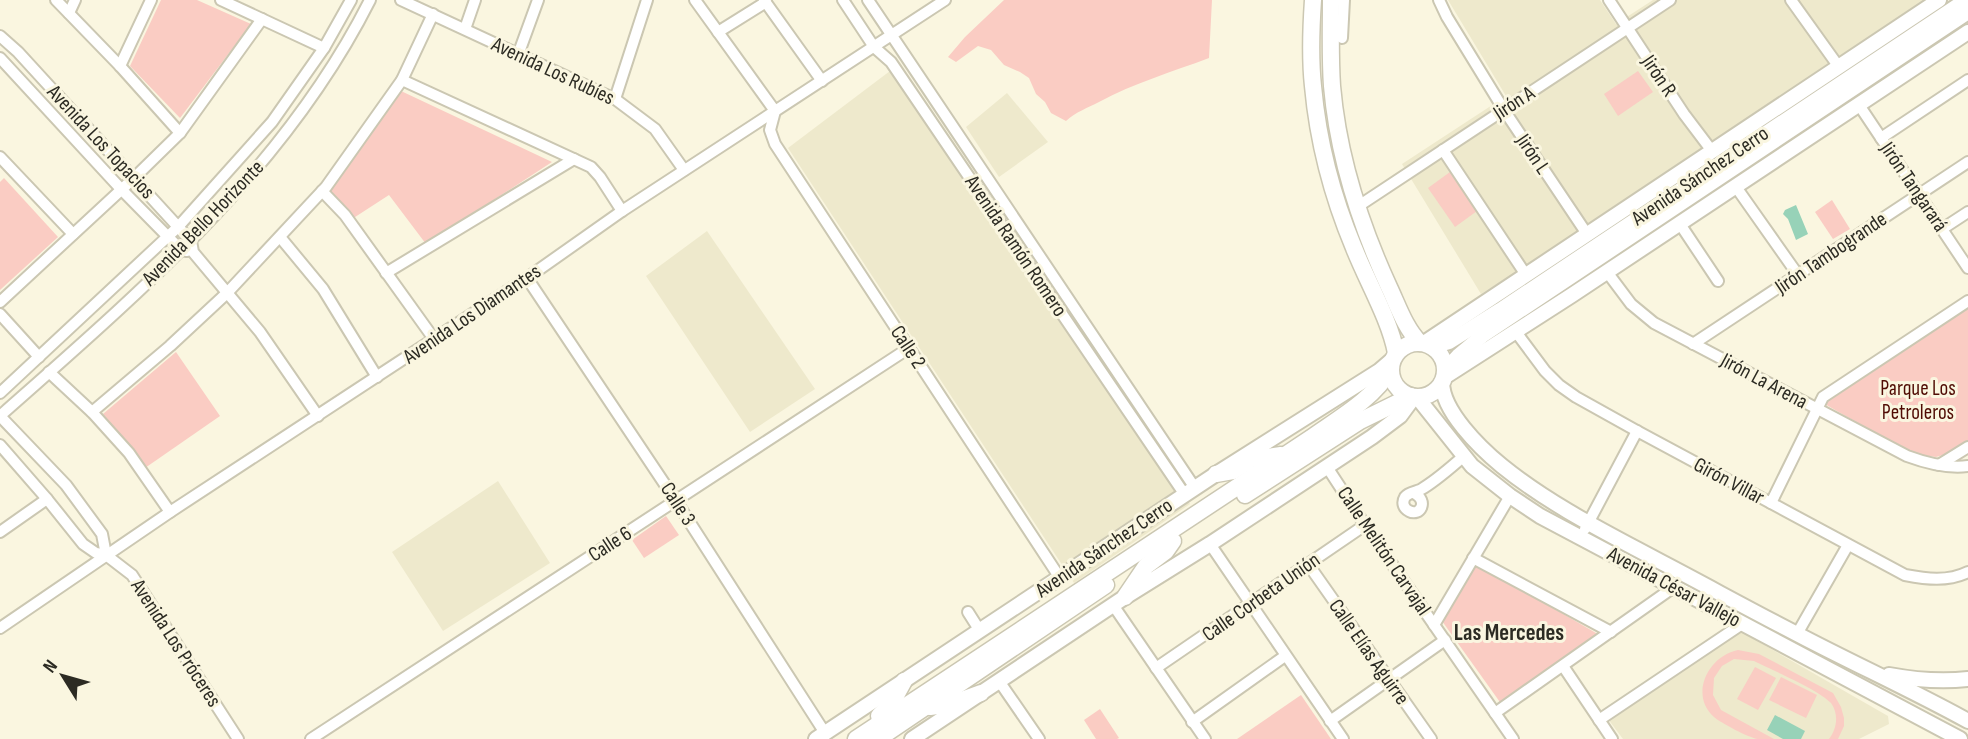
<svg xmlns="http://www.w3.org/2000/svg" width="1968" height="739" font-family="'Sofia Sans Condensed',sans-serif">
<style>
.built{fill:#eee9cc}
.green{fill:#faccc3}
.water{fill:#97d2b8}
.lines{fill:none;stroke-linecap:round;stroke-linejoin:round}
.minor-casing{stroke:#cbc7b2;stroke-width:14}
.major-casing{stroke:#cbc7b2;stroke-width:18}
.highway-casing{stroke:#cbc7b2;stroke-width:19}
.minor{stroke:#fff;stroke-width:10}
.major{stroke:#fff;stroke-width:14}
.highway{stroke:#fff;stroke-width:16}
.labels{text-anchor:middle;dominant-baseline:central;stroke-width:6;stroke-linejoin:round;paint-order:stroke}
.street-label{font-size:21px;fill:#2c2b23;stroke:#faf6e0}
.park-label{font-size:21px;fill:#500c04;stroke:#faf6e0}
.neighbourhood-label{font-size:23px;font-weight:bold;fill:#2c2b23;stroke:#faf6e0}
</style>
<rect width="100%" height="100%" fill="#faf6e0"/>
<!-- built -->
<g class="built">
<path d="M1448,0H1600L1616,24L1653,0H1932L1590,226L1481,294L1402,164L1506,96Z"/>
<path d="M890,71L1190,504L1074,583L788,148Z"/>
<path d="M1007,93L1048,142L999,177L966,127Z"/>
<path d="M707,231L815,389L750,432L646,276Z"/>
<path d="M498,481L550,563L443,631L392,552Z"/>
<path d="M1738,630L1888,716L1889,724L1859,739H1623L1608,719Z"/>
</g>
<!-- green -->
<g class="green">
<path d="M161,0H197L251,24L180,118L130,66Z"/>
<path d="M1004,0H1212L1209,58C1172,72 1134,83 1099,102C1087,108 1076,112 1066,121L1051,113L1045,102L1036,94L1029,78L1020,72L1004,65L991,50L978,46L956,62L948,57L965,37Z"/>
<path d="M1638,71L1653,92L1618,116L1604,94Z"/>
<path d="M401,91L552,162L426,244L389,195L352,219L328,190Z"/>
<path d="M1450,172L1477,211L1455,227L1428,188Z"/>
<path d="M4,178L58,237L0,290V182Z"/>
<path d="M1832,200L1850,229L1833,239L1815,212Z"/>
<path d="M1968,308V445L1961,450L1936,457L1912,454L1823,403Z"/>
<path d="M176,352L220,416L145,468L103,414Z"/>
<path d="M666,516L679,535L644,558L632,540Z"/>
<path d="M1475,563L1596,633L1597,637L1502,705L1442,621Z"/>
<path d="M1738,650L1759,654L1833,693L1841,707L1844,718V726L1838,739H1829C1837,729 1839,714 1831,703C1819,690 1772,670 1754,661L1734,659L1722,666L1714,678L1713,695L1721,710L1774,739C1769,739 1763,739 1758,739C1749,738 1721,723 1714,717C1689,695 1708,656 1738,650Z"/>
<path d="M1755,667L1776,678L1758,710L1737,699Z"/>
<path d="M1781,677L1817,695L1806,718L1769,700Z"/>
<path d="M1301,695L1331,739H1237Z"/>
<path d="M1100,709L1119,738L1117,739H1096L1084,720Z"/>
</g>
<!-- water -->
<g class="water">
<path d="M1796,205L1808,234L1796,240L1788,219L1783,214L1785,210Z"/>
<path d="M1775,715L1805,731L1801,739H1783L1767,730Z"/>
</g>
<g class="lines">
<!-- minor casing -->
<g class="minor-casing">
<g id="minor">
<path d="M56,0L120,66L180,133"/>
<path d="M221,0L324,48"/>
<path d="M401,0L615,99L655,129L684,170"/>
<path d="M695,0L775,111L770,130L775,144L1060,578"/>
<path d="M764,0L822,81"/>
<path d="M843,0L874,47L891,62L1185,495"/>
<path d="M868,0L1195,488"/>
<path d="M1439,0L1447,17L1504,110L1587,234"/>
<path d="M1609,0L1684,114L1712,151"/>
<path d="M1791,0L1839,67"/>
<path d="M69,13L75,0"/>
<path d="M465,29L475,0"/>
<path d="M718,32L766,2"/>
<path d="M0,36L18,52L191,241L193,252L260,332L318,416"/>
<path d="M1342,38L1344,0"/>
<path d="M518,55L538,0"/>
<path d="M0,58L121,189L181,250L187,251"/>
<path d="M120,66L151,0"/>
<path d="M402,80L591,167L600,177L622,211"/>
<path d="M615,99L647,0"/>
<path d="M1859,105L1968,268"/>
<path d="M1881,138L1968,80"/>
<path d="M1443,150L1526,275"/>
<path d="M0,157L73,234"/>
<path d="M1736,187L1798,275"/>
<path d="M322,191L345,215L434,339"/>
<path d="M1357,207L1670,0"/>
<path d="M1680,224L1718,281"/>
<path d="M1942,229L1968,212"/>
<path d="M280,237L323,289L377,377"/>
<path d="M1607,272L1631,304L1654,323L1907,456C1926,463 1947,469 1968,466"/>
<path d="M386,273L574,159"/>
<path d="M527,278L676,501L825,733"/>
<path d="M0,302L135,177L180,133L262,19"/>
<path d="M0,314L39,357"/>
<path d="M1516,332L1545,371L1559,385L1576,397L1637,431L1905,575C1926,579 1948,582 1968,572"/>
<path d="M1693,344L1968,162"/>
<path d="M49,372L92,412L129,453L170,512"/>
<path d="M0,393L178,227L272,122L324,48L351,0"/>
<path d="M92,412L170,346L227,293L326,187L402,80L433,14"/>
<path d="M0,445L47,499L83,544L96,553L106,555L132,575L238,739"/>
<path d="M1939,465L1968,447"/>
<path d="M1327,467L1365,525L1513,739"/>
<path d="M1414,493C1429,501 1420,517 1409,511C1403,508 1402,502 1405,497C1408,493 1415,492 1420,490C1436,481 1450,468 1464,456"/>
<path d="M1771,503L1823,397L1968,301"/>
<path d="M1585,529L1637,431"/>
<path d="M0,532L47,499"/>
<path d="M1210,544L1343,739"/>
<path d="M106,555L102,534L66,485L0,416C139,293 285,169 370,0"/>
<path d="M1473,558L1611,632"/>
<path d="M1308,564L1431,739"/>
<path d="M1113,605L1205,739"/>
<path d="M968,612L980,631"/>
<path d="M1434,625L1510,496"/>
<path d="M0,628L170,512L527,278L622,211L945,0"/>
<path d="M1797,634L1848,545"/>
<path d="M1563,666L1612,739"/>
<path d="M1156,668L1365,525"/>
<path d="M999,681L1039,739"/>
<path d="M1495,713L1674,587"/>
<path d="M1599,720L1742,624"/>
<path d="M1330,721L1445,640"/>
<path d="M1192,722L1285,656"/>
<path d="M311,739L909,348"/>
</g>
</g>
<!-- major casing -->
<g class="major-casing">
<g id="major">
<path d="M1424,343L1939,0"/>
<path d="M1432,347L1449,342L1500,310L1966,0"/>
<path d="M1445,370L1458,356L1482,336L1968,12"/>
<path d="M1446,376L1572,295L1968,32"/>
<path d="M1442,382C1442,411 1480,448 1502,466C1550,505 1607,533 1661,562C1707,586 1752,611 1797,634C1854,664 1912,690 1968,721"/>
<path d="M1417,397L1472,466L1510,496L1540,516L1960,739"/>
<path d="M1889,675C1916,680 1941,682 1968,679"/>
<path d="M816,739L1216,474L1379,371L1393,359"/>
<path d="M912,739L1125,597L1210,544L1372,437L1400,416L1414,397"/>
</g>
</g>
<!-- highway casing -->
<g class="highway-casing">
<g id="highway">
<path d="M1313,0C1311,29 1310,58 1313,86C1318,141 1333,198 1354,248C1367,281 1390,320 1396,353"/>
<path d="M1331,0C1331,29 1330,57 1332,86C1338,155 1360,224 1389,287C1398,306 1405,328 1420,343"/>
<circle cx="1418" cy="370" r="27"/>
<path d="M1216,474L1233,471L1252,459L1281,455"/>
<path d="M1245,495L1360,421L1411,396"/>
<path d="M1125,597L1146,566L1166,551L1173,541"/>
<path d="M930,707L951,704L981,693"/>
<path d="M879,716L892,703L904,681"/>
<path d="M856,739L1311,438C1336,420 1375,398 1390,370"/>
<path d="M878,739L1106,585"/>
</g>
</g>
<!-- minor -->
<use href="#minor" class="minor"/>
<!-- major -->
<use href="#major" class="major"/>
<!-- highway -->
<use href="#highway" class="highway"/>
</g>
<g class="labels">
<!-- street labels -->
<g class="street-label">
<text transform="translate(553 71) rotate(25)">Avenida Los Rubíes</text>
<text transform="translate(1659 76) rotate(56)">Jirón R</text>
<text transform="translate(1514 103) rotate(-33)">Jirón A</text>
<text transform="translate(101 142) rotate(47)">Avenida Los Topacios</text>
<text transform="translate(1533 154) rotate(56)">Jirón L</text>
<text transform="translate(1700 176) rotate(-34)">Avenida Sánchez Cerro</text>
<text transform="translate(1914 187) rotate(56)">Jirón Tangarará</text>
<text transform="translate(203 223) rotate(-46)">Avenida Bello Horizonte</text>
<text transform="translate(1016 246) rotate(56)">Avenida Ramón Romero</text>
<text transform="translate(1831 253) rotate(-34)">Jirón Tambogrande</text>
<text transform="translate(472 314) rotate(-34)">Avenida Los Diamantes</text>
<text transform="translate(908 347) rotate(57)">Calle 2</text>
<text transform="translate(1764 381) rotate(28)">Jirón La Arena</text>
<text transform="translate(1729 481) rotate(28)">Girón Villar</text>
<text transform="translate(678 504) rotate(57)">Calle 3</text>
<text transform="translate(610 544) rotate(-33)">Calle 6</text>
<text transform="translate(1104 548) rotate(-34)">Avenida Sánchez Cerro</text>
<text transform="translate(1384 551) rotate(56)">Calle Melitón Carvajal</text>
<text transform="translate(1674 587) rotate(28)">Avenida César Vallejo</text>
<text transform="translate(1261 597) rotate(-35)">Calle Corbeta Unión</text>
<text transform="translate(176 643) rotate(57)">Avenida Los Próceres</text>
<text transform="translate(1369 652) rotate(55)">Calle Elías Aguirre</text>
</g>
<!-- park labels -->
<g class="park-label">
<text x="1918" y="388">Parque Los<tspan x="1918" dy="24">Petroleros</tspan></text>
</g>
<!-- neighbourhood labels -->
<g class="neighbourhood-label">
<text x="1509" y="633">Las Mercedes</text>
</g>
</g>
<!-- north arrow -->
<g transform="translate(63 676) rotate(307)" stroke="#faf6e0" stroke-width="5" paint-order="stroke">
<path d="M0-5L12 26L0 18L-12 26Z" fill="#2c2b23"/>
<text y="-10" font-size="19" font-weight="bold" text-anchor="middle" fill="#2c2b23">N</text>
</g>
</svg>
